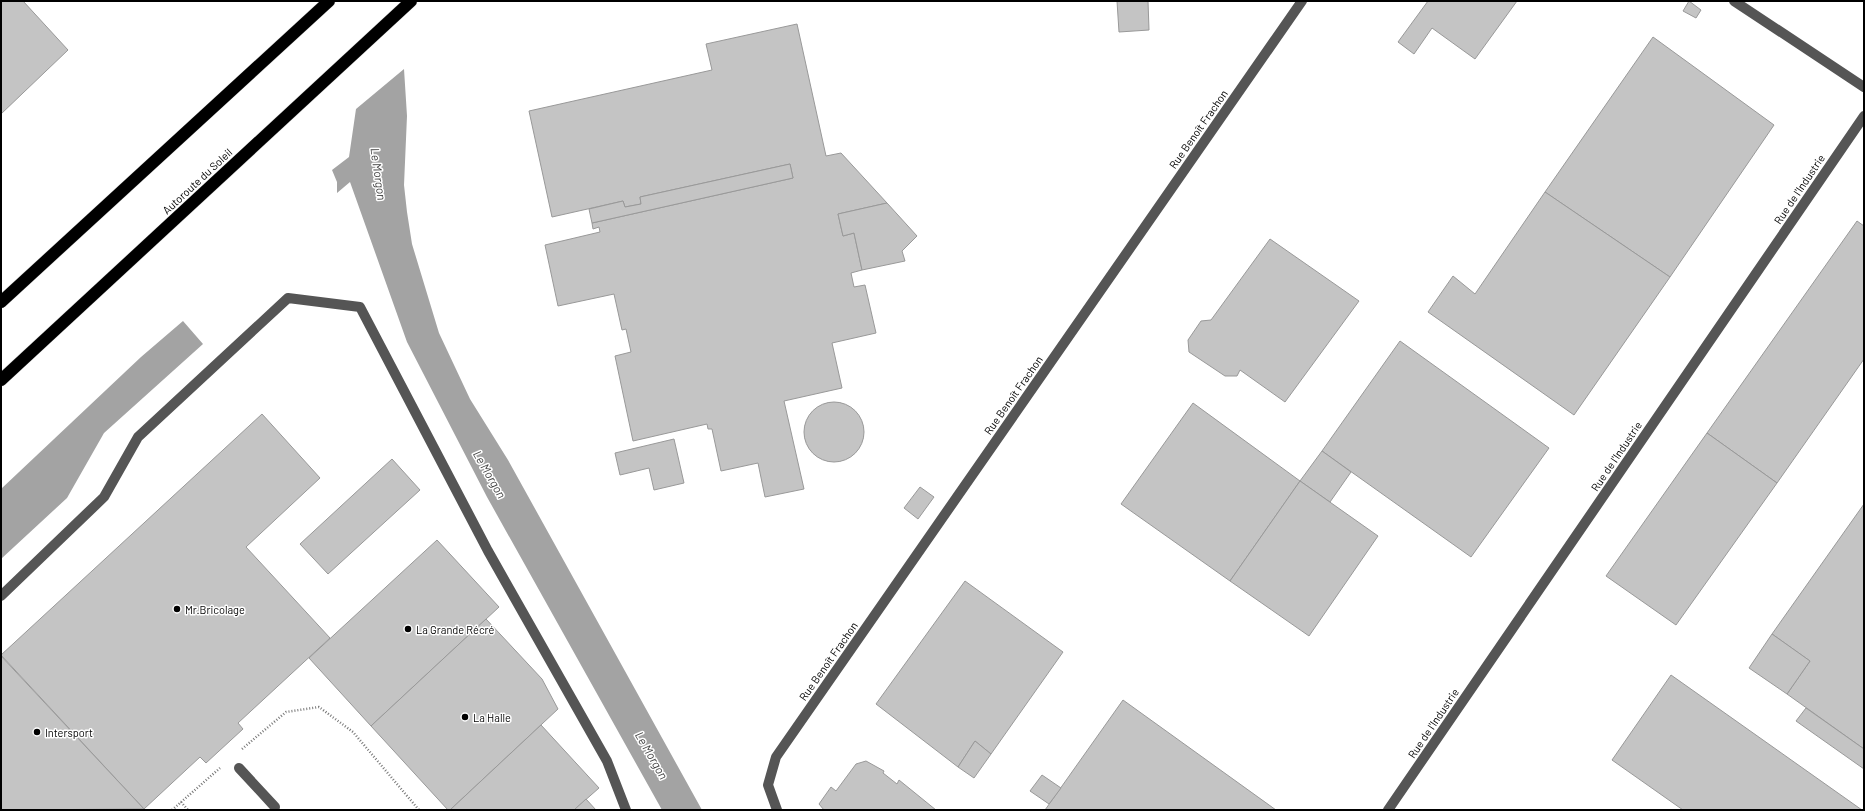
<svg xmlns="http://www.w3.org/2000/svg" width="1865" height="811" font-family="Barlow,sans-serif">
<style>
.water{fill:#a3a3a3}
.building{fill:#c4c4c4;stroke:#999}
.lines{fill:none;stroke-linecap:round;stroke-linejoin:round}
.highway-casing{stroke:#dbdbdb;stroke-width:13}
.path{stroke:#777;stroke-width:2.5;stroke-dasharray:1 2;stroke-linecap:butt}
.minor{stroke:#555;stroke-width:10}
.highway{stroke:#000;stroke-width:12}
.poi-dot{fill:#000;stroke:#fff;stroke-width:1.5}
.labels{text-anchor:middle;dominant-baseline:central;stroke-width:3;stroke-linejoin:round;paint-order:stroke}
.street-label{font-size:11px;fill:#000;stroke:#fff}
.poi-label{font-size:11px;fill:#000;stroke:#fff;text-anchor:start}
.water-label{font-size:12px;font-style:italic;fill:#444;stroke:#fff}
</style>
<rect width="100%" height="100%" fill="#fff"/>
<!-- water -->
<g class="water">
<path d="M404,69L407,116L404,185L407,212L412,244L439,333L470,399L508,460L702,810H662L487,497L407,342L350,182L337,193V182L332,170L349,157L356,109Z"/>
<path d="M183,321L203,344L104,433L67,498L1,559V489L141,357Z"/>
</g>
<!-- building -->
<g class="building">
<path d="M1,1H23L68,50L1,114Z"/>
<path d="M1117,1H1148L1149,30L1119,32Z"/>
<path d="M1428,1H1517L1475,59L1432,28L1414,54L1398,42Z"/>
<path d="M1689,1L1701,10L1696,18L1683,11Z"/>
<path d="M797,24L826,156L841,153L887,203L838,214L843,236L854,233L862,270L851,273L854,287L865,285L876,333L832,343L842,388L784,401L804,489L765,497L758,463L721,471L712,429H708L707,424L633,441L615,356L631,352L626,329L622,330L614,294L558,306L545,245L600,232L599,227L593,229L592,223L793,178L790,164L640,197L641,204L625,207L623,201L552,217L529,111L712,70L706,44Z"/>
<path d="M1653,37L1774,125L1670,277L1545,192Z"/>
<path d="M790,164L793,178L592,223L589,209L623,201L625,207L641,204L640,197Z"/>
<path d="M1545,192L1670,277L1574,415L1428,312L1453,276L1475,294Z"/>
<path d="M887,203L917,236L902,251L905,261L862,270L854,233L843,236L838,214Z"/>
<path d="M1857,221L1864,226V359L1777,483L1707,433Z"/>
<path d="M1270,239L1359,301L1285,402L1240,370L1237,376H1225L1189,352L1188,340L1201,321L1211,320Z"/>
<path d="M1400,341L1549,448L1471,557L1322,451Z"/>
<circle cx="834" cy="432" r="30"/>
<path d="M1193,403L1300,481L1230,581L1121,504Z"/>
<path d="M262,414L320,478L246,547L330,638L238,723L243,729L206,763L200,757L144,809L1,655Z"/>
<path d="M1707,433L1777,483L1676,625L1606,576Z"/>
<path d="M674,439L684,483L654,490L649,468L620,475L615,453Z"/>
<path d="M1322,451L1351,472L1330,502L1300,481Z"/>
<path d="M392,459L420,490L328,574L300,544Z"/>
<path d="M1300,481L1378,536L1309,636L1230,581Z"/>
<path d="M920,487L934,497L918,519L904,508Z"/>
<path d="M1864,504V749L1787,694L1810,661L1772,634Z"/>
<path d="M437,540L499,607L371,726L309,658Z"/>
<path d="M965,581L1063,652L991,754L975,741L958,767L876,704Z"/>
<path d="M486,619L542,679L558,709L450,810H448L371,726Z"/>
<path d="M1772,634L1810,661L1787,694L1749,668Z"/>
<path d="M1,656L144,809L1,810Z"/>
<path d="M1671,675L1862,810H1683L1612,760Z"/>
<path d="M1123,700L1276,810H1045Z"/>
<path d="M1806,708L1864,749V769L1796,721Z"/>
<path d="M541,725L599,788L574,810H450Z"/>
<path d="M975,741L991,754L974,778L958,767Z"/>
<path d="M866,761L884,771L883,773L897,784L899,780L936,810H824L819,804L831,787L836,791L856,764Z"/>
<path d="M1042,775L1061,788L1049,804L1030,791Z"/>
<path d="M586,799L596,810H574Z"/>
</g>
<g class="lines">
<!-- highway casing -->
<g class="highway-casing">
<g id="highway">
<path d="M1,302L329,1"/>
<path d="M1,380L411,1"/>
</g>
</g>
<!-- path -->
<g class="path">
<path d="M242,749L286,712L319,707L353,732L419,810"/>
<path d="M181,802L188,810"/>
<path d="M172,810L220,768"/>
</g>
<!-- minor -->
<g class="minor">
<path d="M1734,1L1864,87"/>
<path d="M1,596L104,497L138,437L288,298L360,307L488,551L607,761L626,810"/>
<path d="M239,768L275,807"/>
<path d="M777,810L768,785L776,757L1302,1"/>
<path d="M1388,810L1864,116"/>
</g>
<!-- highway -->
<use href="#highway" class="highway"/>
</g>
<!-- markers -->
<g class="poi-dot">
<circle cx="177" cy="609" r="4"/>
<circle cx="408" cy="629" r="4"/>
<circle cx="465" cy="717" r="4"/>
<circle cx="37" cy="732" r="4"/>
</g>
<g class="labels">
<!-- street labels -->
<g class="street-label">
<text transform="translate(1198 129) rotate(-55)">Rue Benoît Frachon</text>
<text transform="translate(197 181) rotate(-43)">Autoroute du Soleil</text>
<text transform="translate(1799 189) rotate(-56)">Rue de l'Industrie</text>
<text transform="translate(1013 395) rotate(-55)">Rue Benoît Frachon</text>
<text transform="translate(1616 456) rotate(-56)">Rue de l'Industrie</text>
<text transform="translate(828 661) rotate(-55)">Rue Benoît Frachon</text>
<text transform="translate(1433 723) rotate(-56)">Rue de l'Industrie</text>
</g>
<!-- poi labels -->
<g class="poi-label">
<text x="185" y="609">Mr.Bricolage</text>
<text x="416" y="629">La Grande Récré</text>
<text x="473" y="717">La Halle</text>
<text x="45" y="732">Intersport</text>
</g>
<!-- water labels -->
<g class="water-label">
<text transform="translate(379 174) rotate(82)">Le Morgon</text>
<text transform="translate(490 474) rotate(60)">Le Morgon</text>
<text transform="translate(652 755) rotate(60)">Le Morgon</text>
</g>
</g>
<!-- border -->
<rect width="1865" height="811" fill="none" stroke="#000000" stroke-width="4"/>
</svg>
